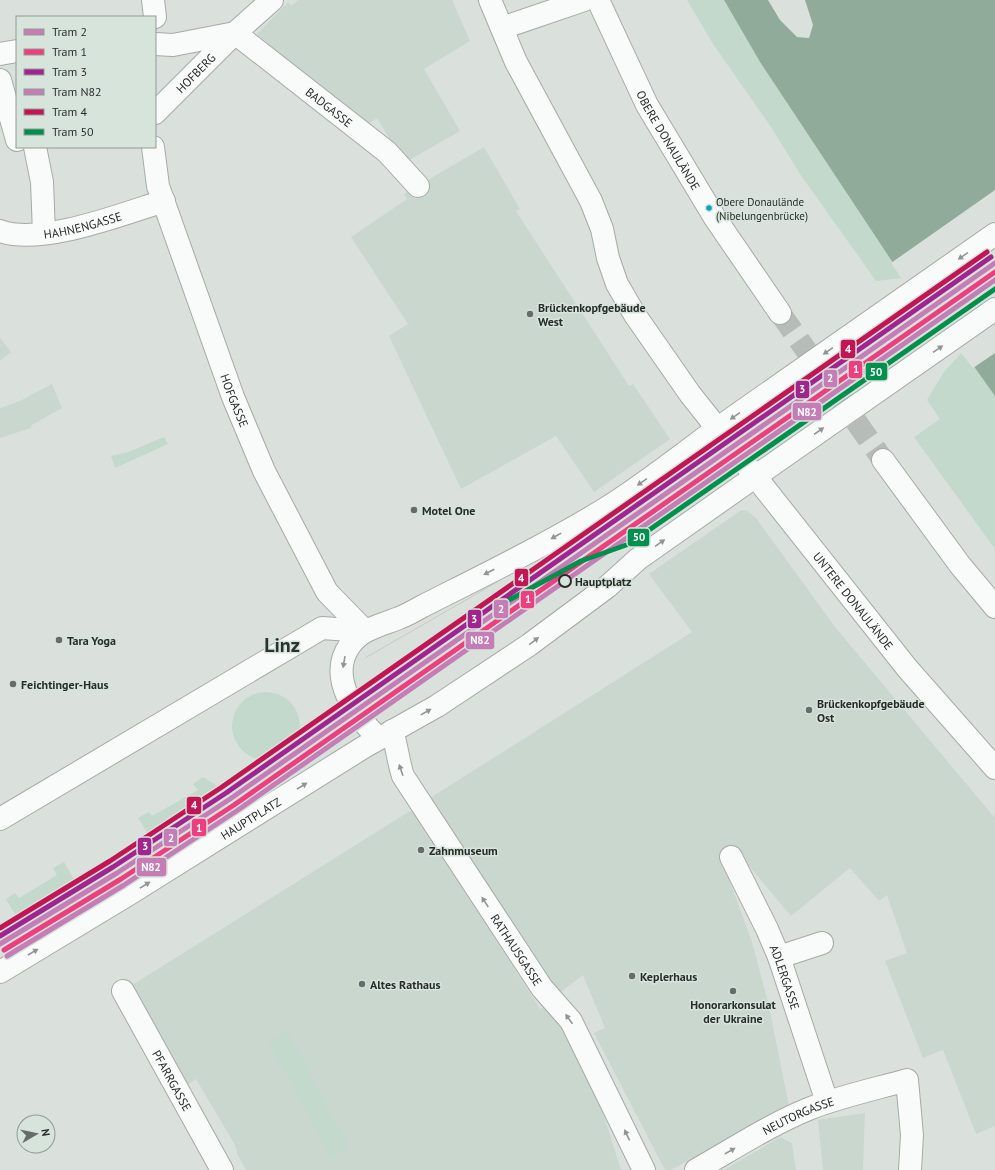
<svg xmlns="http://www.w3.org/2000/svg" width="995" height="1170" font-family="'PT Sans',sans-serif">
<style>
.built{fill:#cad7ce}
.green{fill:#c3d9cb}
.water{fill:#90ab9a}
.pier{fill:#dae1dc}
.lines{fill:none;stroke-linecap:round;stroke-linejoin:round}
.major-tunnel{stroke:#b6bdb8;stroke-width:22;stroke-dasharray:22 11;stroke-linecap:butt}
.minor-casing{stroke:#a5aaa6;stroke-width:24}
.major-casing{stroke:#a5aaa6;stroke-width:24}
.minor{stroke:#f9fafa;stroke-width:22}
.major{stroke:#f9fafa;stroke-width:22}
.tram{stroke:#c8cac8;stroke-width:1}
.tram-1-casing{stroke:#d7e4db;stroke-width:8}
.tram-2-casing{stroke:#d7e4db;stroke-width:8}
.tram-3-casing{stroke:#d7e4db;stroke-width:8}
.tram-4-casing{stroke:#d7e4db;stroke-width:8}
.tram-5-casing{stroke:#d7e4db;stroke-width:8}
.tram-6-casing{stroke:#d7e4db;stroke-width:8}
.tram-1{stroke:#c57eb5;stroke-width:5}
.tram-2{stroke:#ed3f80;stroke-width:5}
.tram-3{stroke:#a1248f;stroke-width:5}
.tram-4{stroke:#c57eb5;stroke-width:5}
.tram-5{stroke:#c31553;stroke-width:5}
.tram-6{stroke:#008f4d;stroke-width:5}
.oneway{fill:#909492}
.bus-dot{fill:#02a3c6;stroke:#d7e4db;stroke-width:1.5}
.poi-dot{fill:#666c68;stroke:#d7e4db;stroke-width:1.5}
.stop-dot{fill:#d7e4db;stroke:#282d2a;stroke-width:2}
.labels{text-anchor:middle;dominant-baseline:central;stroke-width:3;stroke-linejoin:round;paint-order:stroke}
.bus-label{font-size:11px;fill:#282d2a;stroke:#d7e4db;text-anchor:start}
.street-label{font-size:12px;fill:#282d2a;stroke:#d7e4db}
.poi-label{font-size:12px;font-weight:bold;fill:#282d2a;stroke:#d7e4db;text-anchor:start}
.stop-label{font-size:12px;font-weight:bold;fill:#282d2a;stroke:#d7e4db;text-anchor:start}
.town-label{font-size:20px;font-weight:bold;fill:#2a342e;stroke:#d7e4db}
.line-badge{stroke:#d7e4db;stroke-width:1.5}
.badge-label{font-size:11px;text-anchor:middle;font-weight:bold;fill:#fff}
</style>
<rect width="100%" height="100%" fill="#dae1dc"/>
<!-- built -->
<g class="built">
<path d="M298,0H452L470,41L424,69L460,131L404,163L377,118L365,126L257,34L288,2L291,6Z"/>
<path d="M484,147L520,209L516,211L629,386L633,384L670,439L594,492L556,436L461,489L389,336L408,324L351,237L407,199L404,194Z"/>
<path d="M0,338L11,352L0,361Z"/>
<path d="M52,384L62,408L32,425L31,428L0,438V408L20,401Z"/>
<path d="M746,510L756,518L835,627L995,818V1126L976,1134L943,1050L923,1058L885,961L907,953L887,895L879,901L850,868L791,916L749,866L730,857L722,860L752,942L768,1002L789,1106L671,1170H665L594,1033L605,1028L583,975L558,994L427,800L692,632L649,574L740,511Z"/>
<path d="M413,809L540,1009L550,1004L579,1057L604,1116L621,1170H246L237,1154L235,1145L196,1079L183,1088L129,987Z"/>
<path d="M865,1113L863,1170H823L818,1120Z"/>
<path d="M780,1137L792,1143L796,1170H724Z"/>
</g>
<!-- green -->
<g class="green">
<path d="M687,0H724L760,62L903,278L876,281L800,174L771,127L713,44Z"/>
<path d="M963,351L995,396V549L914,437L940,419L927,400L944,372Z"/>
<path d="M164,437L168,444L115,468L111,456L128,452Z"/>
<circle cx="266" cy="726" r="34"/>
<path d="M203,777L227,792L153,841L138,818L149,812L152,816L198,790L193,784Z"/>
<path d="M64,862L79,888L20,923L6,899L15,893L19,898L57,875L53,868Z"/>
<path d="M287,1032L350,1148L331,1158L269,1042Z"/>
</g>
<!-- water -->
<path class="water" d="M724,0H995V396L963,351L903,278L760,62Z"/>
<!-- pier -->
<g class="pier">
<path d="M768,0H805L813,25L809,38L797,37L780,20Z"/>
<path d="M995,190V353L973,368L902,279L891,263Z"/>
</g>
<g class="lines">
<!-- major-tunnel -->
<path class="major-tunnel" d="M780,313L883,460"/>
<!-- minor casing -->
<g class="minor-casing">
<g id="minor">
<path d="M153,0L155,17"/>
<path id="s1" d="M155,44L173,45L235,33L387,152L418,186"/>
<path d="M0,54L17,51"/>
<path d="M0,80L17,140"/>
<path id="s2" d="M155,113L235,33L272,0"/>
<path d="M35,147L42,182L44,233"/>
<path id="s3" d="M153,147L158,186L233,397L264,471L327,592L365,631"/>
<path id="s4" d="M0,231C41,246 122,214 164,201"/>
<path id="s5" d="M392,731C397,746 398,761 403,776L542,988L571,1021L644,1170"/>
<path d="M378,738C356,716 327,677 350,645C361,629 382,625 399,618C407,615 414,611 421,607C482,576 546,545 605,509C644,485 681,455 718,428"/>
<path d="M0,819L322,628L365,631"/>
<path id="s6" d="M731,857L767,929L779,957L827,1102"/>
<path d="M779,957L822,943"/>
<path id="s7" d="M0,972L129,894L364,747L437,706L529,645L607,587L638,559L756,476"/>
<path id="s8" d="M123,991L222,1170"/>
<path id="s9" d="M696,1170C733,1149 771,1124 811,1108C842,1096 875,1089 907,1080L912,1135L910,1170"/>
</g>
</g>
<!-- major casing -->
<g class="major-casing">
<g id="major">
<path id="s10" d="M490,0L516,62L591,201L602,229L608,258L617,284L635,315L690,394L907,668L995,768"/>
<path id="s11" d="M598,0L647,105L715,218L780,313"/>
<path d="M502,28L584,0"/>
<path d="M718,428L995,234"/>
<path d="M883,460L960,565L995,607"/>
<path d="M756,476L995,309"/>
</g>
</g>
<!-- minor -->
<use href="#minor" class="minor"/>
<!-- major -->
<use href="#major" class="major"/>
<!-- tram -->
<path class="tram" d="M365,658L499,581"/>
<!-- tram-1 casing -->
<g class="tram-1-casing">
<path id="tram-1" d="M0,944L117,873L230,799L995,263"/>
</g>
<!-- tram-2 casing -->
<g class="tram-2-casing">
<path id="tram-2" d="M4,950L121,879L234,805L995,272"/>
</g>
<!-- tram-3 casing -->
<g class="tram-3-casing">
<path id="tram-3" d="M0,936L113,867L226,793L991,257"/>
</g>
<!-- tram-4 casing -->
<g class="tram-4-casing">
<path id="tram-4" d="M7,956L124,885L238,810L995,280"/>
</g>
<!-- tram-5 casing -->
<g class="tram-5-casing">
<path id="tram-5" d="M0,928L110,861L222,787L987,252"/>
</g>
<!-- tram-6 casing -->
<g class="tram-6-casing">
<path id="tram-6" d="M509,600L581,561L629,544L995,289"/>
</g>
<!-- tram-1 -->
<use href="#tram-1" class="tram-1"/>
<!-- tram-2 -->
<use href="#tram-2" class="tram-2"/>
<!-- tram-3 -->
<use href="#tram-3" class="tram-3"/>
<!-- tram-4 -->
<use href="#tram-4" class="tram-4"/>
<!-- tram-5 -->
<use href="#tram-5" class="tram-5"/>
<!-- tram-6 -->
<use href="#tram-6" class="tram-6"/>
</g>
<!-- one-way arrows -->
<defs><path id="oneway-solid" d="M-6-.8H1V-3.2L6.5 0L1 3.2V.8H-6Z"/></defs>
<g class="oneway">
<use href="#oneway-solid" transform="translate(963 256) rotate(145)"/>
<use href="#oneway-solid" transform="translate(938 349) rotate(-35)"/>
<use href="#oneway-solid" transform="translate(828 351) rotate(145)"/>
<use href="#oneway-solid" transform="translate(735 416) rotate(145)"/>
<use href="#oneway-solid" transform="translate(819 431) rotate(-35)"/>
<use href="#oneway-solid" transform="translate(642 482) rotate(145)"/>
<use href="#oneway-solid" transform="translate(556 536) rotate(151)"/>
<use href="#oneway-solid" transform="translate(660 543) rotate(-35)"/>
<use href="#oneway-solid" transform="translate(489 572) rotate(153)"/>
<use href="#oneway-solid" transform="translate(534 641) rotate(-37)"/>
<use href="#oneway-solid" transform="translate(344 662) rotate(100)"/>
<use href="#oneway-solid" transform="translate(426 712) rotate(-29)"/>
<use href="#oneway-solid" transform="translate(401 770) rotate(-109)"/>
<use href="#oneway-solid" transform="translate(302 786) rotate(-32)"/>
<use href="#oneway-solid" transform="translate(145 885) rotate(-32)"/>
<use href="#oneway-solid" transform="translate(485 902) rotate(-123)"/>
<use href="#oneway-solid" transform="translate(33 952) rotate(-31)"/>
<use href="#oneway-solid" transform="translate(569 1019) rotate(-126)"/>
<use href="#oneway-solid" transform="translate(627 1135) rotate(-115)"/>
<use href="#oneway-solid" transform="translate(730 1151) rotate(-29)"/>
</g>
<!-- markers -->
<circle class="bus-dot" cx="709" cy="208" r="3.5"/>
<g class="poi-dot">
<circle cx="530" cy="314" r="4"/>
<circle cx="414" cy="510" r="4"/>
<circle cx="59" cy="640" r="4"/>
<circle cx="13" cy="684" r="4"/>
<circle cx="809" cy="710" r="4"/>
<circle cx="421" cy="850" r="4"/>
<circle cx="632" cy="976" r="4"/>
<circle cx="362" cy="984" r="4"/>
<circle cx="733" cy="991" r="4"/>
</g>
<circle class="stop-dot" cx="565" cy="581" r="6"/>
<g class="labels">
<!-- bus labels -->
<g class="bus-label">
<text x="716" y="202">Obere Donaulände<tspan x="716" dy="14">(Nibelungenbrücke)</tspan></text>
</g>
<!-- street labels -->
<g class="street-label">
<text stroke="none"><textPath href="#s2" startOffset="57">HOFBERG</textPath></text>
<text stroke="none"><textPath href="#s1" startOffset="201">BADGASSE</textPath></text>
<text stroke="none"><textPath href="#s11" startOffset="157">OBERE DONAULÄNDE</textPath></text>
<text stroke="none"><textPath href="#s4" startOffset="84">HAHNENGASSE</textPath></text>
<text stroke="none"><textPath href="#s3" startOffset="267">HOFGASSE</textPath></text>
<text stroke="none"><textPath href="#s10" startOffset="708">UNTERE DONAULÄNDE</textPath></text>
<text stroke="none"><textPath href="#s7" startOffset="294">HAUPTPLATZ</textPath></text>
<text stroke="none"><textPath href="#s5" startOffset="254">RATHAUSGASSE</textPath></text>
<text stroke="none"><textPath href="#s6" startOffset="132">ADLERGASSE</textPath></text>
<text stroke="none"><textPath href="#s8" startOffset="102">PFARRGASSE</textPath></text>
<text stroke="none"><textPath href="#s9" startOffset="116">NEUTORGASSE</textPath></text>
</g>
<!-- poi labels -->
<g class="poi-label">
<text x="538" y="307">Brückenkopfgebäude<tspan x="538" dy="14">West</tspan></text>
<text x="422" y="510">Motel One</text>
<text x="67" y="640">Tara Yoga</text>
<text x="21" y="684">Feichtinger-Haus</text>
<text x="817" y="703">Brückenkopfgebäude<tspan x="817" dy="14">Ost</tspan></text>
<text x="429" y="850">Zahnmuseum</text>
<text x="640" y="976">Keplerhaus</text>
<text x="370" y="984">Altes Rathaus</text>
<text x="733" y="1004" text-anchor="middle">Honorarkonsulat<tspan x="733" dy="14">der Ukraine</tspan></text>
</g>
<!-- stop labels -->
<g class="stop-label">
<text x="575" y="581">Hauptplatz</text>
</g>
<!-- town labels -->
<g class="town-label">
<text x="282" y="645">Linz</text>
</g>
</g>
<g class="line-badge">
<rect x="840" y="339" width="16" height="20" rx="4" fill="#c31553"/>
<rect x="848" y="360" width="15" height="19" rx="4" fill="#ed3f80"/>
<rect x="865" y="362" width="23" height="19" rx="4" fill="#008f4d"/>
<rect x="823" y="369" width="15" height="19" rx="4" fill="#c57eb5"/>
<rect x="795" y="380" width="15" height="19" rx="4" fill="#a1248f"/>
<rect x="792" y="402" width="30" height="19" rx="4" fill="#c57eb5"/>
<rect x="627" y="528" width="23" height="19" rx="4" fill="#008f4d"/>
<rect x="514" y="568" width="15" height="19" rx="4" fill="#c31553"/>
<rect x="520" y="590" width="15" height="19" rx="4" fill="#ed3f80"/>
<rect x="493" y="599" width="16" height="20" rx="4" fill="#c57eb5"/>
<rect x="467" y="609" width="15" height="20" rx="4" fill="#a1248f"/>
<rect x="465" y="631" width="30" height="19" rx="4" fill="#c57eb5"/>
<rect x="186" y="796" width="16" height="19" rx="4" fill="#c31553"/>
<rect x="191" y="818" width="16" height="19" rx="4" fill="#ed3f80"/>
<rect x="163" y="828" width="15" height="19" rx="4" fill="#c57eb5"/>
<rect x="137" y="837" width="15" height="19" rx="4" fill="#a1248f"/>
<rect x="136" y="857" width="31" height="20" rx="4" fill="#c57eb5"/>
</g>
<g class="badge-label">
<text x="848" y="353">4</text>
<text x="856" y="373">1</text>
<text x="876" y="376">50</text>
<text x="830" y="382">2</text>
<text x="802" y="393">3</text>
<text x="807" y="416">N82</text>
<text x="639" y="541">50</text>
<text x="521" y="582">4</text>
<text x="528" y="603">1</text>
<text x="501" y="613">2</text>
<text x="474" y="623">3</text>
<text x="480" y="644">N82</text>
<text x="194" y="809">4</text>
<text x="199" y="832">1</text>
<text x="171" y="842">2</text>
<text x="145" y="850">3</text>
<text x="151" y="871">N82</text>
</g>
<!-- legend -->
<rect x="16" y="16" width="140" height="132" fill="#d7e4db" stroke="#919b94"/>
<rect x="24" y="29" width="20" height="6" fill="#c57eb5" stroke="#919b94"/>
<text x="52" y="36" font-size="12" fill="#282d2a">Tram 2</text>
<rect x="24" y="49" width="20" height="6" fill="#ed3f80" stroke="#919b94"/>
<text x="52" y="56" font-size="12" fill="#282d2a">Tram 1</text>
<rect x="24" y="69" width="20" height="6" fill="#a1248f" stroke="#919b94"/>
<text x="52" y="76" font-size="12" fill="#282d2a">Tram 3</text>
<rect x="24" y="89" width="20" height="6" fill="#c57eb5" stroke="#919b94"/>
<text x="52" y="96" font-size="12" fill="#282d2a">Tram N82</text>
<rect x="24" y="109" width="20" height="6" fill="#c31553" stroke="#919b94"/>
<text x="52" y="116" font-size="12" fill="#282d2a">Tram 4</text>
<rect x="24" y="129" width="20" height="6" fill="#008f4d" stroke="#919b94"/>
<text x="52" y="136" font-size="12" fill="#282d2a">Tram 50</text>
<!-- north arrow -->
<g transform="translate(36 1134) rotate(81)"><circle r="19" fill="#d7e4db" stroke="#919b94"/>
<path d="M0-3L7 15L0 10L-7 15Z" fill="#666c68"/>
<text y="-6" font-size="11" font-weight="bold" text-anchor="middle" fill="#282d2a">N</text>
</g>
</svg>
